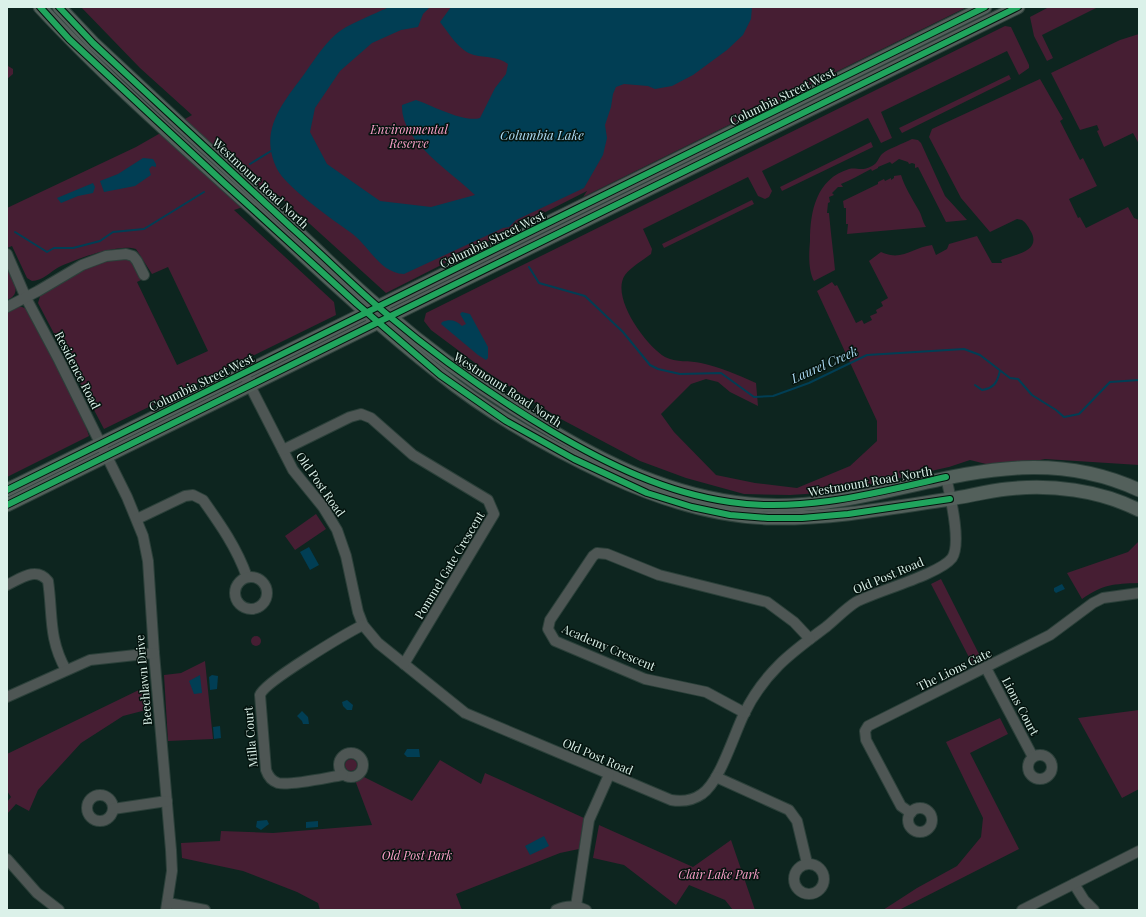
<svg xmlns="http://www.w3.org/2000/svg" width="1146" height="917" font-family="'Playfair Display',serif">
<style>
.green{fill:#461e33}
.water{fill:#013e54}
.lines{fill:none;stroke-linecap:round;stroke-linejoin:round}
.stream{stroke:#013e54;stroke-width:2}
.minor-casing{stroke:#2c403a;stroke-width:12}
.major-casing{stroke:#2c403a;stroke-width:15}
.minor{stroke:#4e5654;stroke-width:10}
.major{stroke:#53605b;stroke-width:13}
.cycleway-casing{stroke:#04130e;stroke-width:8}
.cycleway{stroke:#20a55d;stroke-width:6}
.labels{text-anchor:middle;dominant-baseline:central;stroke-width:3;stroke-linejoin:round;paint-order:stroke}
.street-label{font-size:12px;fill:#dbf1e9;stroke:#04130e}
.park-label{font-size:12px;font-style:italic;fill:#fca1ca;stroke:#04130e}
.water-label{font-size:13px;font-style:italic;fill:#aad8f1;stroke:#04130e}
</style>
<rect width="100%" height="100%" fill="#0d251f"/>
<!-- green -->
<g class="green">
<path d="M81,7H967L583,197L587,191L386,293L278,195L234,210L334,302L336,315L104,429L38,303L41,293C62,281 104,252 129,258L143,279L137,282L177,365L208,351L168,267L152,274L136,249C119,243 76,259 59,267C50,272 42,281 32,281L27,278L12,246L7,248V208L136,147L192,115L140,68Z"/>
<path d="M1049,7H1098L1042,35L1053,58L1047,61L1034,36L1030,17Z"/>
<path d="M1005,26L1011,27L1029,65V68L1019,75L1007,51L881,112L892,138L881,143L868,118L762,171L772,191L769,197L765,199L758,196L748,177L643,229L652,249L651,254C643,260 631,267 625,275C610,297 646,346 665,357C676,363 690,360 701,363C720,367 738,375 756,383L758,406L730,392L718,382L706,379L691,384L661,414L674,432L716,475L755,483L797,488L850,466L877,441V421L817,291L832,282L835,286L837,285L856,323L862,320L864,324L872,320L870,316L877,313L876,310L883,306L881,302L888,298L869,261L881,252C902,262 913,247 932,245L936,255L947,249L949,244L977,236L992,263H1002L1001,260C1016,254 1043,251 1030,230C1028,226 1026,223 1022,220L1017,219L990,232L961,198L929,137L932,129L1040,79L1063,119L1060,121L1080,160L1083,158L1097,186L1069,199L1078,218L1080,217L1086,228L1128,207L1134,218L1139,220V465L1045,459L1025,463L986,464L970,460L949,467L836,492L790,495L744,494L686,478L640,461L559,418L490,374L431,330L424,321L426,313Z"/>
<path d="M1139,34V144L1133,133L1104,147L1097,131L1099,130L1097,125L1080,130L1051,73L1120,40Z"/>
<path d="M8,66L13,69V74L7,79Z"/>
<path d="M1009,75L1011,79L902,133L899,128Z"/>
<path d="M912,139L918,140L921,143L945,196L967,220L946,222L918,167L915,168V164L912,163L909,164L908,162L899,159L892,164L890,162L878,167V168L872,171L871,169C861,174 851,180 841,184L843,187H838L832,193L834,195L829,197L830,202L828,203L827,213H829C831,235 833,248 835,270L814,281C808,270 809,253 810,241C810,212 816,179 849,169C857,167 861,172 872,166C878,163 878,158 882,154C889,148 903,144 912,139Z"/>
<path d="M871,142L873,147L782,191L780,187Z"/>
<path d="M901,175C905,188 912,198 918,209C922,215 922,221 926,227L847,234L848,224H846V208H844L843,201L878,184V182L884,179L885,181L891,178V180L894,178V176Z"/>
<path d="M752,200L754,204L664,248L662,244Z"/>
<path d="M7,269C13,280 23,294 7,300Z"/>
<path d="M15,307H22L27,309L56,363L84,421L89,436L7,477V310Z"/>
<path d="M316,514L326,529L295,550L285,536Z"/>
<path d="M1139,541V583C1113,584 1104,584 1082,599L1067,573L1128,552Z"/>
<path d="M941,579L982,660L973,665L931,584Z"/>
<circle cx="256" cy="641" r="5"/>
<path d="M205,661L213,739L168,741L164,675L181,673Z"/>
<path d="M145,687L146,710L123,716L81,743L38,790L29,811L16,804L7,814V802L11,797L7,791V754Z"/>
<path d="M1139,710V789L1122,798L1078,718Z"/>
<path d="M1000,718L1008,734L970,753L1019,849L899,910H883L917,888L957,866L981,837L983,818L946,742Z"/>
<circle cx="351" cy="765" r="6"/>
<path d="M440,760L481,784L485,773L584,818L579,849L560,853L456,894L462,910H320L318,903L297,892L243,871L182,858L181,843L220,841L221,831L273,833L372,825L355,780L362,776L412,801Z"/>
<path d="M599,825L693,867L731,840L755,910H733L725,900L689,885L676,905L624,865L593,858Z"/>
</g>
<!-- water -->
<g class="water">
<path d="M389,7H430L423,14L418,27L401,30L372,43L340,71L315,108L310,132L327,164L380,201L431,207L475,195C452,172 400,141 402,105L416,100C431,105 464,123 480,118L495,88L506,74L508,64C498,56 486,58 474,55C459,51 449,33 440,22L451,7H752L751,19L743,35L727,50L693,75L672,86L655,89L648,86L624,84L616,87L613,94L611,107L605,125L607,138L603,155L584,188L516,220L509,227L503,228L404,274C379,273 369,245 350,232C333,220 286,187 277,169C258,130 283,103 305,73C314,60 323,46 335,35C347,24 373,15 389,7Z"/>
<path d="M143,158L153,159L156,164V167L152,166L149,169L151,175L135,186L104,192L100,181L118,174Z"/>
<path d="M93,183L95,187L93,193L78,196L61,203L57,198Z"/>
<path d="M462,312L470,314L488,347V358L486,360L478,355L441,324L442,322C450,319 456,320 462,326L466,324L460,314Z"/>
<path d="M309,547L319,565L310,570L300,552Z"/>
<path d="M1062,584L1065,589L1056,593L1054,591V588Z"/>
<path d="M200,675L202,693L194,694L189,681Z"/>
<path d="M212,675L218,676L217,689L210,690L209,677Z"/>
<path d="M347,700L353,705L352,710H347L343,706L342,702Z"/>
<path d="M302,711L308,717L309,724H303L302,721L297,716Z"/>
<path d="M220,726L221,738L214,739L213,727Z"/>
<path d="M407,749H419L420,757H407L404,754Z"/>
<path d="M267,820L269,824L261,830L256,827L257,821Z"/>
<path d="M318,821V827L306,828V822Z"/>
<path d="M544,836L549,846L530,855L525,846Z"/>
</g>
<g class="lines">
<!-- stream -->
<g class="stream">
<path d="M250,164L271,151"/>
<path d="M15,232L47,252L54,248H73L100,241L113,232L144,229L204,192"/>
<path d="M529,267L539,283L585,296L623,332L650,365L658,369L680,374L721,373L754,397L773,396L809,383L867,355L964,349L980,355L1010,378L1018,379L1032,395L1056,410L1064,417L1079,414L1110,382L1139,380"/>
<path d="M975,385L982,390C994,388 997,383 1000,371"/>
</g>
<!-- minor casing -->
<g class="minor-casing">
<g id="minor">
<path d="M7,254L26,298L59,360L127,497L143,536L148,561L154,653L171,850L172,871L166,910"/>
<path d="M7,307L38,291L82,265L106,256L126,254L133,256L137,261L144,275"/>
<path d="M244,374L293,470L323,507L337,530L346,556L358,612L363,625L378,643L465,713L671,800C682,802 692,801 702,794C720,782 734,734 744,714C753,695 764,680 779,665C793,651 810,639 826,627C836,619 845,609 856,602C877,591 940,574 952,558C962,543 950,495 946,477"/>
<path d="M283,450L350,417L361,414L371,418L413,455L488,500L494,514L404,664"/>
<path d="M137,519L185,496L193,495L203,500C220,524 237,548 247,577"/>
<circle cx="251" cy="593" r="16"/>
<path d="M7,585C20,579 36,566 48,581C53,614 48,638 66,670"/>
<path d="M986,668L1033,757"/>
<path d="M7,697L90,660L154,653"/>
<path d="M745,713L706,692L645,679L555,641L548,629L550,620L593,556L597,553L607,554L659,575L767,602L794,622L810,639"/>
<circle cx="351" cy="765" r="12"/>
<circle cx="1040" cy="767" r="12"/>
<path d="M343,775C329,777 291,786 278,783C272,781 268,776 266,770L260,695C264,682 347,633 363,625"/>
<path d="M716,777L789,810L797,821L807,863"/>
<circle cx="100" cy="808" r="13"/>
<circle cx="920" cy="820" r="12"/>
<path d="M113,809L167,801"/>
<path d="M911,813L901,806L866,740L865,731L868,726L1050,635L1093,603L1103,598L1139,593"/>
<path d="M7,859L37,893L59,910"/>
<circle cx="809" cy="879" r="15"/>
<path d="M1074,884L1084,900L1094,910"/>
<path d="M168,903L205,910"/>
<path d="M576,906L589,820L609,775"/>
<path d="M556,910C567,905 576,905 586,910"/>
<path d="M1022,910L1139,851"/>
</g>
</g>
<!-- major casing -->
<g class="major-casing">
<g id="major">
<path d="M40,7C106,78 179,142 251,207C312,263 373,321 439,373C491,415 550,448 610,476C660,499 714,517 771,518C831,519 891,508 950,499C969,496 988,491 1007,489C1051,484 1099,490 1139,510"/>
<path d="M59,7L93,43C158,104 224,165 290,225C322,255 354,287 388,315C439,359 494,397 552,431C617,470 686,501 762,505C893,512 1007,429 1139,490"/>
<path d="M7,490L985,7"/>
<path d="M7,505L1018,7"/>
</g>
</g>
<!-- minor -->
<use href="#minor" class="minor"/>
<!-- major -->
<use href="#major" class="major"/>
<!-- cycleway casing -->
<g class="cycleway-casing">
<g id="cycleway">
<path d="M40,7L69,39L223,182L357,304L440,375L506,421L574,459L647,493L692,507L730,515L768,518H802L848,514L950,499"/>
<path d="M59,7L93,43C159,105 225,166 291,227C324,256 355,288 389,316C440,359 494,397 551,431C607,464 666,493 730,502C802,513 876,493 946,477"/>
<path d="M7,490L985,7"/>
<path d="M7,505L1018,7"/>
</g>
</g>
<!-- cycleway -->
<use href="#cycleway" class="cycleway"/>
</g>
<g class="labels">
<!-- street labels -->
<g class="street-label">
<text transform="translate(782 96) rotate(-26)">Columbia Street West</text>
<text transform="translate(261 183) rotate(43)">Westmount Road North</text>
<text transform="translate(492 239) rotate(-26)">Columbia Street West</text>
<text transform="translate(78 370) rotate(63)">Residence Road</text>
<text transform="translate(201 382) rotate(-26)">Columbia Street West</text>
<text transform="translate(508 389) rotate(33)">Westmount Road North</text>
<text transform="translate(870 481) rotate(-10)">Westmount Road North</text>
<text transform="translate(321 484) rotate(55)">Old Post Road</text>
<text transform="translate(449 565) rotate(-59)">Pommel Gate Crescent</text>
<text transform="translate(888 575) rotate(-23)">Old Post Road</text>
<text transform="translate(609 647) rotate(23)">Academy Crescent</text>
<text transform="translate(954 669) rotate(-26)">The Lions Gate</text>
<text transform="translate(143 680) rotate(-95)">Beechlawn Drive</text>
<text transform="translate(1021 706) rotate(62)">Lions Court</text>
<text transform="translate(250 737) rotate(-95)">Milla Court</text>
<text transform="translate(598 756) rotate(23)">Old Post Road</text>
</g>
<!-- park labels -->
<g class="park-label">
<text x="409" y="129">Environmental<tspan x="409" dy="14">Reserve</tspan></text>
<text x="417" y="855">Old Post Park</text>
<text x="719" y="874">Clair Lake Park</text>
</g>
<!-- water labels -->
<g class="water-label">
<text x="542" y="134">Columbia Lake</text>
<text transform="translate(824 364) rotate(-24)">Laurel Creek</text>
</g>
</g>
<!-- border -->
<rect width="1146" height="917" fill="none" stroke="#dbf1e9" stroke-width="16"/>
</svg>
